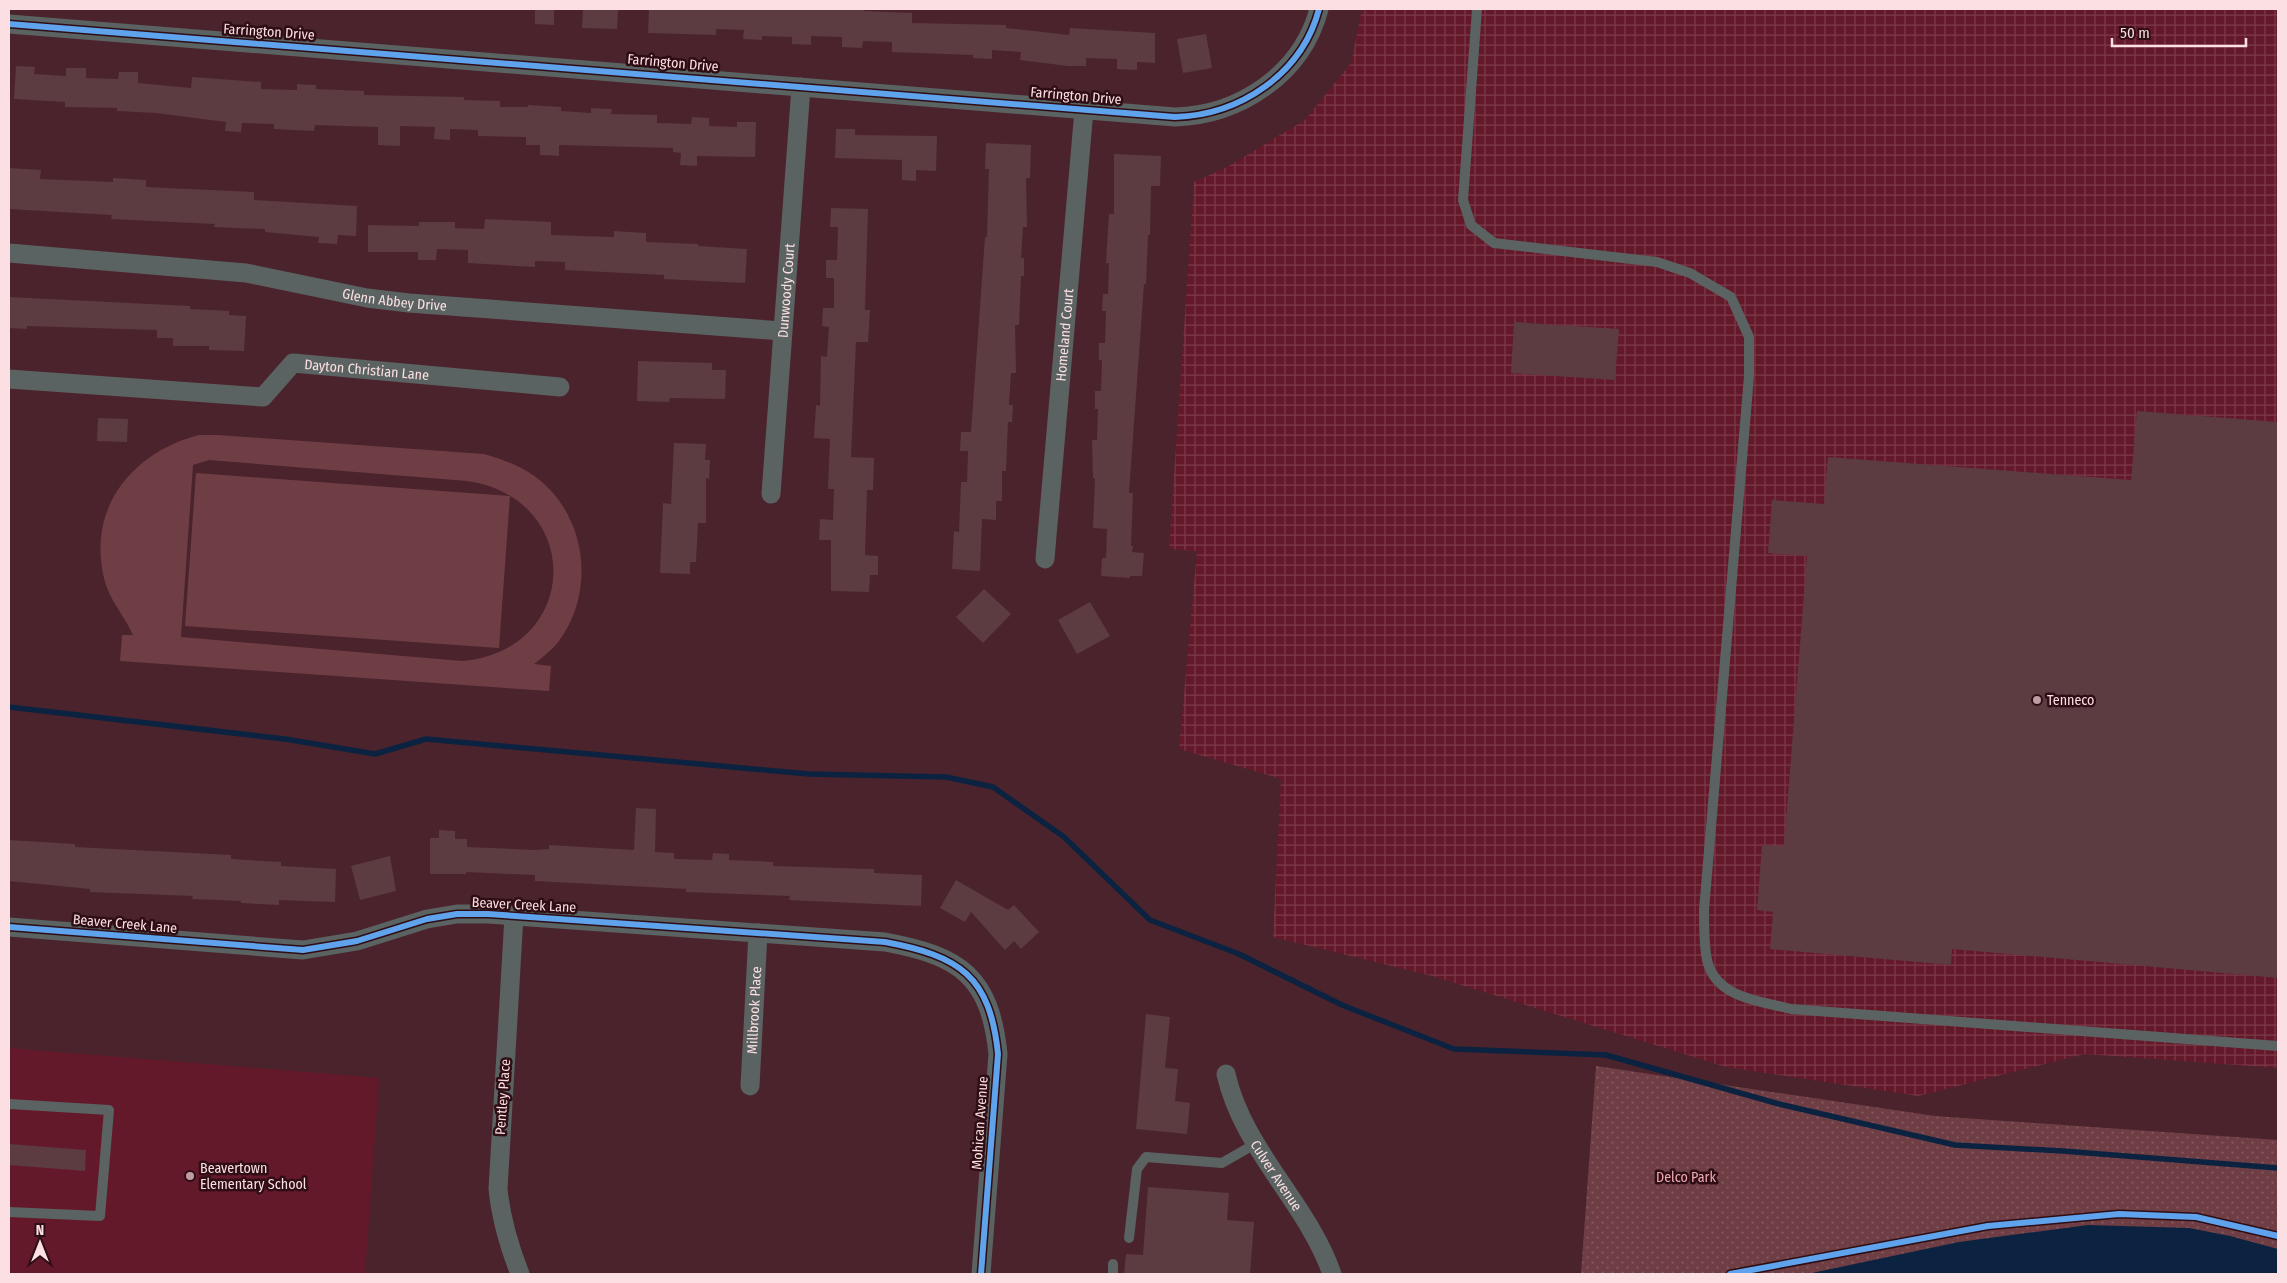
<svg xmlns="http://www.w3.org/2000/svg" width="2287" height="1283" font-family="'Fira Sans Condensed',sans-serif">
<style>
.built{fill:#64192a}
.industrial{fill:url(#industrial-grid)}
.park{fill:url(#park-dots)}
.pitch{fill:#6f3e45;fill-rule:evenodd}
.water{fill:#0b2340}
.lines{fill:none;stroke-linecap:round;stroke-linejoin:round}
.stream{stroke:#0b2340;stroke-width:5.5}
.building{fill:#5c3b41}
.lane{stroke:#5a6262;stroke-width:10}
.street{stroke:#5a6262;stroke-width:19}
.cycleway-casing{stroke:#2e0e14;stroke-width:9}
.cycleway{stroke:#60a3ed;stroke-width:6}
.poi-dot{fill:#bd9da2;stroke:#2e0e14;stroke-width:2}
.labels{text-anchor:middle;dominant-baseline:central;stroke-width:5;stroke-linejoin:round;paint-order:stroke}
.street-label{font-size:14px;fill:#fbdfe2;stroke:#2e0e14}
.poi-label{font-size:14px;fill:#fbdfe2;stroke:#2e0e14;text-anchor:start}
.park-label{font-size:14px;fill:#f1a9b1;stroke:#2e0e14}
</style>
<defs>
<pattern id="industrial-grid" width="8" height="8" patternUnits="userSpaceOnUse" patternTransform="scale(1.25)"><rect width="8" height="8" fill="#64192a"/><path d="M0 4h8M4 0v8" fill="none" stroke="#7b3a49"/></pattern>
<pattern id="park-dots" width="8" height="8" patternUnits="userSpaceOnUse" patternTransform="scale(1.25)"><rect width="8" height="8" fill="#6f3e45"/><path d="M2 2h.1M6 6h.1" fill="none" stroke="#845960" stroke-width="1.8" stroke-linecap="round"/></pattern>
</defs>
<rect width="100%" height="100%" fill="#4b232c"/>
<!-- built -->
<path class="built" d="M9,1048L379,1078L365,1274H9Z"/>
<!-- industrial -->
<path class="industrial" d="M1362,9H2278V1068L2085,1054L1918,1096L1726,1067L1432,976L1273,937L1281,779L1179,749L1197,551L1169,549L1194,182L1227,167L1305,120L1351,63Z"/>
<!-- park -->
<path class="park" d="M1596,1066L1935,1116L2278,1140V1274H1581Z"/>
<!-- pitch -->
<g class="pitch">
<path d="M199,435H218L484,454C501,459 518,465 533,475C586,512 597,589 559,641C552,650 543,657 534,664L551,666L549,691L120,661L122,635H133C124,615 109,600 104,578C87,507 133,452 199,435ZM209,460L467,481C585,498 581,651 462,661L181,637L193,465Z"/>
<path d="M196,473L510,496L499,648L185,626Z"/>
</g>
<!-- water -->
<path class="water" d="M2088,1225L2189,1228L2230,1236L2278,1249V1274H1807L1959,1242Z"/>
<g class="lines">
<!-- stream -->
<path class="stream" d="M9,707L285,739L375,754L426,739L809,774L946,777L993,787L1064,837L1150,920L1239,954L1342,1005L1454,1049L1606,1055L1779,1104L1955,1145L2063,1151L2278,1168"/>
</g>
<!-- building -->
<g class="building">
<path d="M535,9H554V25L535,24Z"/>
<path d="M583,9H618L617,29L582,28Z"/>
<path d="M649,9H864V11L912,13V23L1006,25V28L1069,35L1070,28L1155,33V63L1137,62V70L1117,69V59L1086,58V66H1068L1020,60L1021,52L992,50V59L973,58V55L892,52V42L863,41L862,48L842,47V37L811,36V45L792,44V37L762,36V40L743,39L744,30L716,29V35L648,33Z"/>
<path d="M1206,34L1212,68L1183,73L1177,39Z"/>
<path d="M16,66L35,67L34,74L66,76V68H86V78L118,79L119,72H138V83L191,88L192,77L261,82V89L297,90V84L316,85V89L364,91V95L464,97V100L500,101V107H528V105L561,107V111L591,113V108L612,109L611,114L657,115V123L691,124L692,117L709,118V126L737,127V122H756L755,157L697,156V166L680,165L681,153L673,152V148L559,145V156L540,155V145H526V137L478,136V130L450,129V140L434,139L435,127L400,126V146L378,145V127L315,125L314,131L274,129V124L242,123L241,132L225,131L226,122L156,113L117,111V108L65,107V102L14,99Z"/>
<path d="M836,129H855V135L937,136L936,171L916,170V181L902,180V160L835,158Z"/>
<path d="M986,143L1031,145L1030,178H1026L1027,227H1023L1021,258H1024V276H1021L1019,325H1015L1016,373H1011L1009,405H1013L1012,422H1008L1006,471H1002V501H996V520L982,519L980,571L952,569L954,531L959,532L961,482H967L968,451H960L961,432H971L985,237H987L989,169H985Z"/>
<path d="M1114,154L1161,156L1160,186H1151L1150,235H1148L1146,284H1144L1129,493H1133L1131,546H1133L1132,552L1144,553L1142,576H1130V578L1101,576L1102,558H1106L1107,529L1093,528L1095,478H1093L1092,440H1097L1098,409H1095V391H1101L1102,360H1099V343H1105L1106,311H1102L1103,294H1108L1109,263H1106L1107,245L1109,214H1114Z"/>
<path d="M9,168L41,170L40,179L113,182V178L146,180V187L254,192V200L357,206L356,236L338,235L337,244L318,243L319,237L265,232V229L214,227L215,224L111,219L112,215L9,209Z"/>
<path d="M831,208L868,209L865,310H870L868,342H856L851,457L874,458L873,490H867L865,555L878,556V575H870L869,592L831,591V540H819L820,519L833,520L834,489H828L830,439L814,438L816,405L820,406L821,356L827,357L829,327L822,326L823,308H834V278H826V260H837L838,227H830Z"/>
<path d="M485,219L551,222V235L614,237V231L646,233V242L698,244V246L747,249L745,283L664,279V275L565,270V262L535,261V267L468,263V250L437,249L436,260H418V252H368V225L419,226V222H455V228L484,229Z"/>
<path d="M9,297L190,306V309L229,311V315L246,316L244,351L209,350V346H173V338H157V330L27,326V329L9,328Z"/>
<path d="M1514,322L1619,329L1615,380L1511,373Z"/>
<path d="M638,361L712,363V370H726L725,399L670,398L669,402L637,401Z"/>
<path d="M2137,411L2278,422V978L1952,949L1951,965L1770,949L1773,912L1757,910L1762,845L1784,846L1807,556L1768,553L1772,500L1824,504L1828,457L2131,480Z"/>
<path d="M98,418L128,419L127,442L97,441Z"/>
<path d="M674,443L706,444L705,460H710L709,479L706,478V523H698L696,562H690V574L660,573L663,503L671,504Z"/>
<path d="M984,589L1011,614L983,643L956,617Z"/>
<path d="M1090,602L1110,636L1077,654L1058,620Z"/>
<path d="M636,808L656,809L655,852L674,853V859L712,860L713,853L729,854V860L773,862V866L874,869V873L922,875L921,906L789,900L790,896L686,892V889L535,881V875L466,872V874H430V838H439V830L455,831V839H467V847L536,850L549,849V845L634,850Z"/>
<path d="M9,840L75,844V847L231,855V859L281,862V866L336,869L335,902L279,900V905L241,903V901L192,899L193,896L90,892V889L9,881Z"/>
<path d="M390,856L396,891L360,900L351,866Z"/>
<path d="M956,880L1008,910L1014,905L1039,932L1021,949L1014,941L1005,950L971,912L965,922L940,908Z"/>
<path d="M1146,1014L1170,1017L1165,1068L1178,1069L1175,1101L1190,1103L1187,1134L1136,1129Z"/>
<path d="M9,1144L86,1150L85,1171L9,1165Z"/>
<path d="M1148,1187L1229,1193L1227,1220L1254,1222L1250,1274H1124L1126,1254L1143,1255Z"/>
</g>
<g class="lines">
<!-- lane -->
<g class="lane">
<path d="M1477,9L1463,200L1471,225L1494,243L1657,262L1690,273L1731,297L1749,337V376L1704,910C1704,925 1704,939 1706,954C1711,997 1756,1000 1791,1009L2278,1046"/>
<path d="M9,1104L109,1110L100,1216L9,1212"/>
<path d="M1129,1238L1137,1169L1146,1157L1222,1163L1255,1144"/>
<path d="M1113,1274V1264"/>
</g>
<!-- street -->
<g class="street">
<path d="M9,24L1175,117C1240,115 1302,74 1319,9"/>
<path id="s1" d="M9,253L246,273L367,298L409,303L782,331"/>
<path id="s2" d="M9,379L263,397L293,363L560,387"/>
<path id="s3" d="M771,494L801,87"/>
<path id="s4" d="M1045,559L1084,110"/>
<path d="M514,916L498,1189C501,1219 509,1246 520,1274"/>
<path d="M9,927L303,950L357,941L427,919L457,914H488L885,942C960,956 990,976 998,1054L981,1274"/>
<path id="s5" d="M1226,1074C1243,1150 1307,1202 1332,1274"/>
<path id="s6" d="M750,1086L758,933"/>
</g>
<!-- cycleway casing -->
<g class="cycleway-casing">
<g id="cycleway">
<path d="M9,24L1175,117C1240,115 1302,74 1319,9"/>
<path d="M9,927L303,950L357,941L427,919L457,914H488L885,942C960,956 990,976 998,1054L981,1274"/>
<path d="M1730,1274L1988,1226L2119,1214L2196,1217L2278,1236"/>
</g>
</g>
<!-- cycleway -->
<use href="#cycleway" class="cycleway"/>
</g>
<!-- markers -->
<g class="poi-dot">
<circle cx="2037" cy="700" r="5"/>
<circle cx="190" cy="1176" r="5"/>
</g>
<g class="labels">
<!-- street labels -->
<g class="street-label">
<text transform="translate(269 32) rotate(4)">Farrington Drive</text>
<text transform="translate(673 63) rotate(5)">Farrington Drive</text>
<text transform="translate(1076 96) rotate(5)">Farrington Drive</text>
<text stroke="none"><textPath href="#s3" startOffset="204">Dunwoody Court</textPath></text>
<text stroke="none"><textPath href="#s1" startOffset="389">Glenn Abbey Drive</textPath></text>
<text stroke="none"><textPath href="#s4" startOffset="225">Homeland Court</textPath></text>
<text stroke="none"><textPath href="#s2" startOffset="374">Dayton Christian Lane</textPath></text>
<text transform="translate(524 905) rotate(3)">Beaver Creek Lane</text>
<text transform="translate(125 924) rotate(5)">Beaver Creek Lane</text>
<text stroke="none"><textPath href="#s6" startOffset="76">Millbrook Place</textPath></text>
<text transform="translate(503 1097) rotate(-86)">Pentley Place</text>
<text transform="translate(980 1123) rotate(-86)">Mohican Avenue</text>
<text stroke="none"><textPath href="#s5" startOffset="114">Culver Avenue</textPath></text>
</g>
<!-- poi labels -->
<g class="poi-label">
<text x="2047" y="700">Tenneco</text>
<text x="200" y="1168">Beavertown<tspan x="200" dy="16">Elementary School</tspan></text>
</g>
<!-- park labels -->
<g class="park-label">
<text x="1686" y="1177">Delco Park</text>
</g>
</g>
<!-- border -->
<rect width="2287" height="1283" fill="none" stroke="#fbdfe2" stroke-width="20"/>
<!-- north arrow -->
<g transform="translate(40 1243)" stroke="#2e0e14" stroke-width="4" paint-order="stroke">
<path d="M0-4L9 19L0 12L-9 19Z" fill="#fbdfe2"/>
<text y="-8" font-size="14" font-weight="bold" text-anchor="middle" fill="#fbdfe2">N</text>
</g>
<!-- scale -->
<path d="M2112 38v8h134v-8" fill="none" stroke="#fbdfe2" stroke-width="2.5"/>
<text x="2120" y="38" font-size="15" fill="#fbdfe2" stroke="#2e0e14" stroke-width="4" paint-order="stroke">50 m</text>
</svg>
